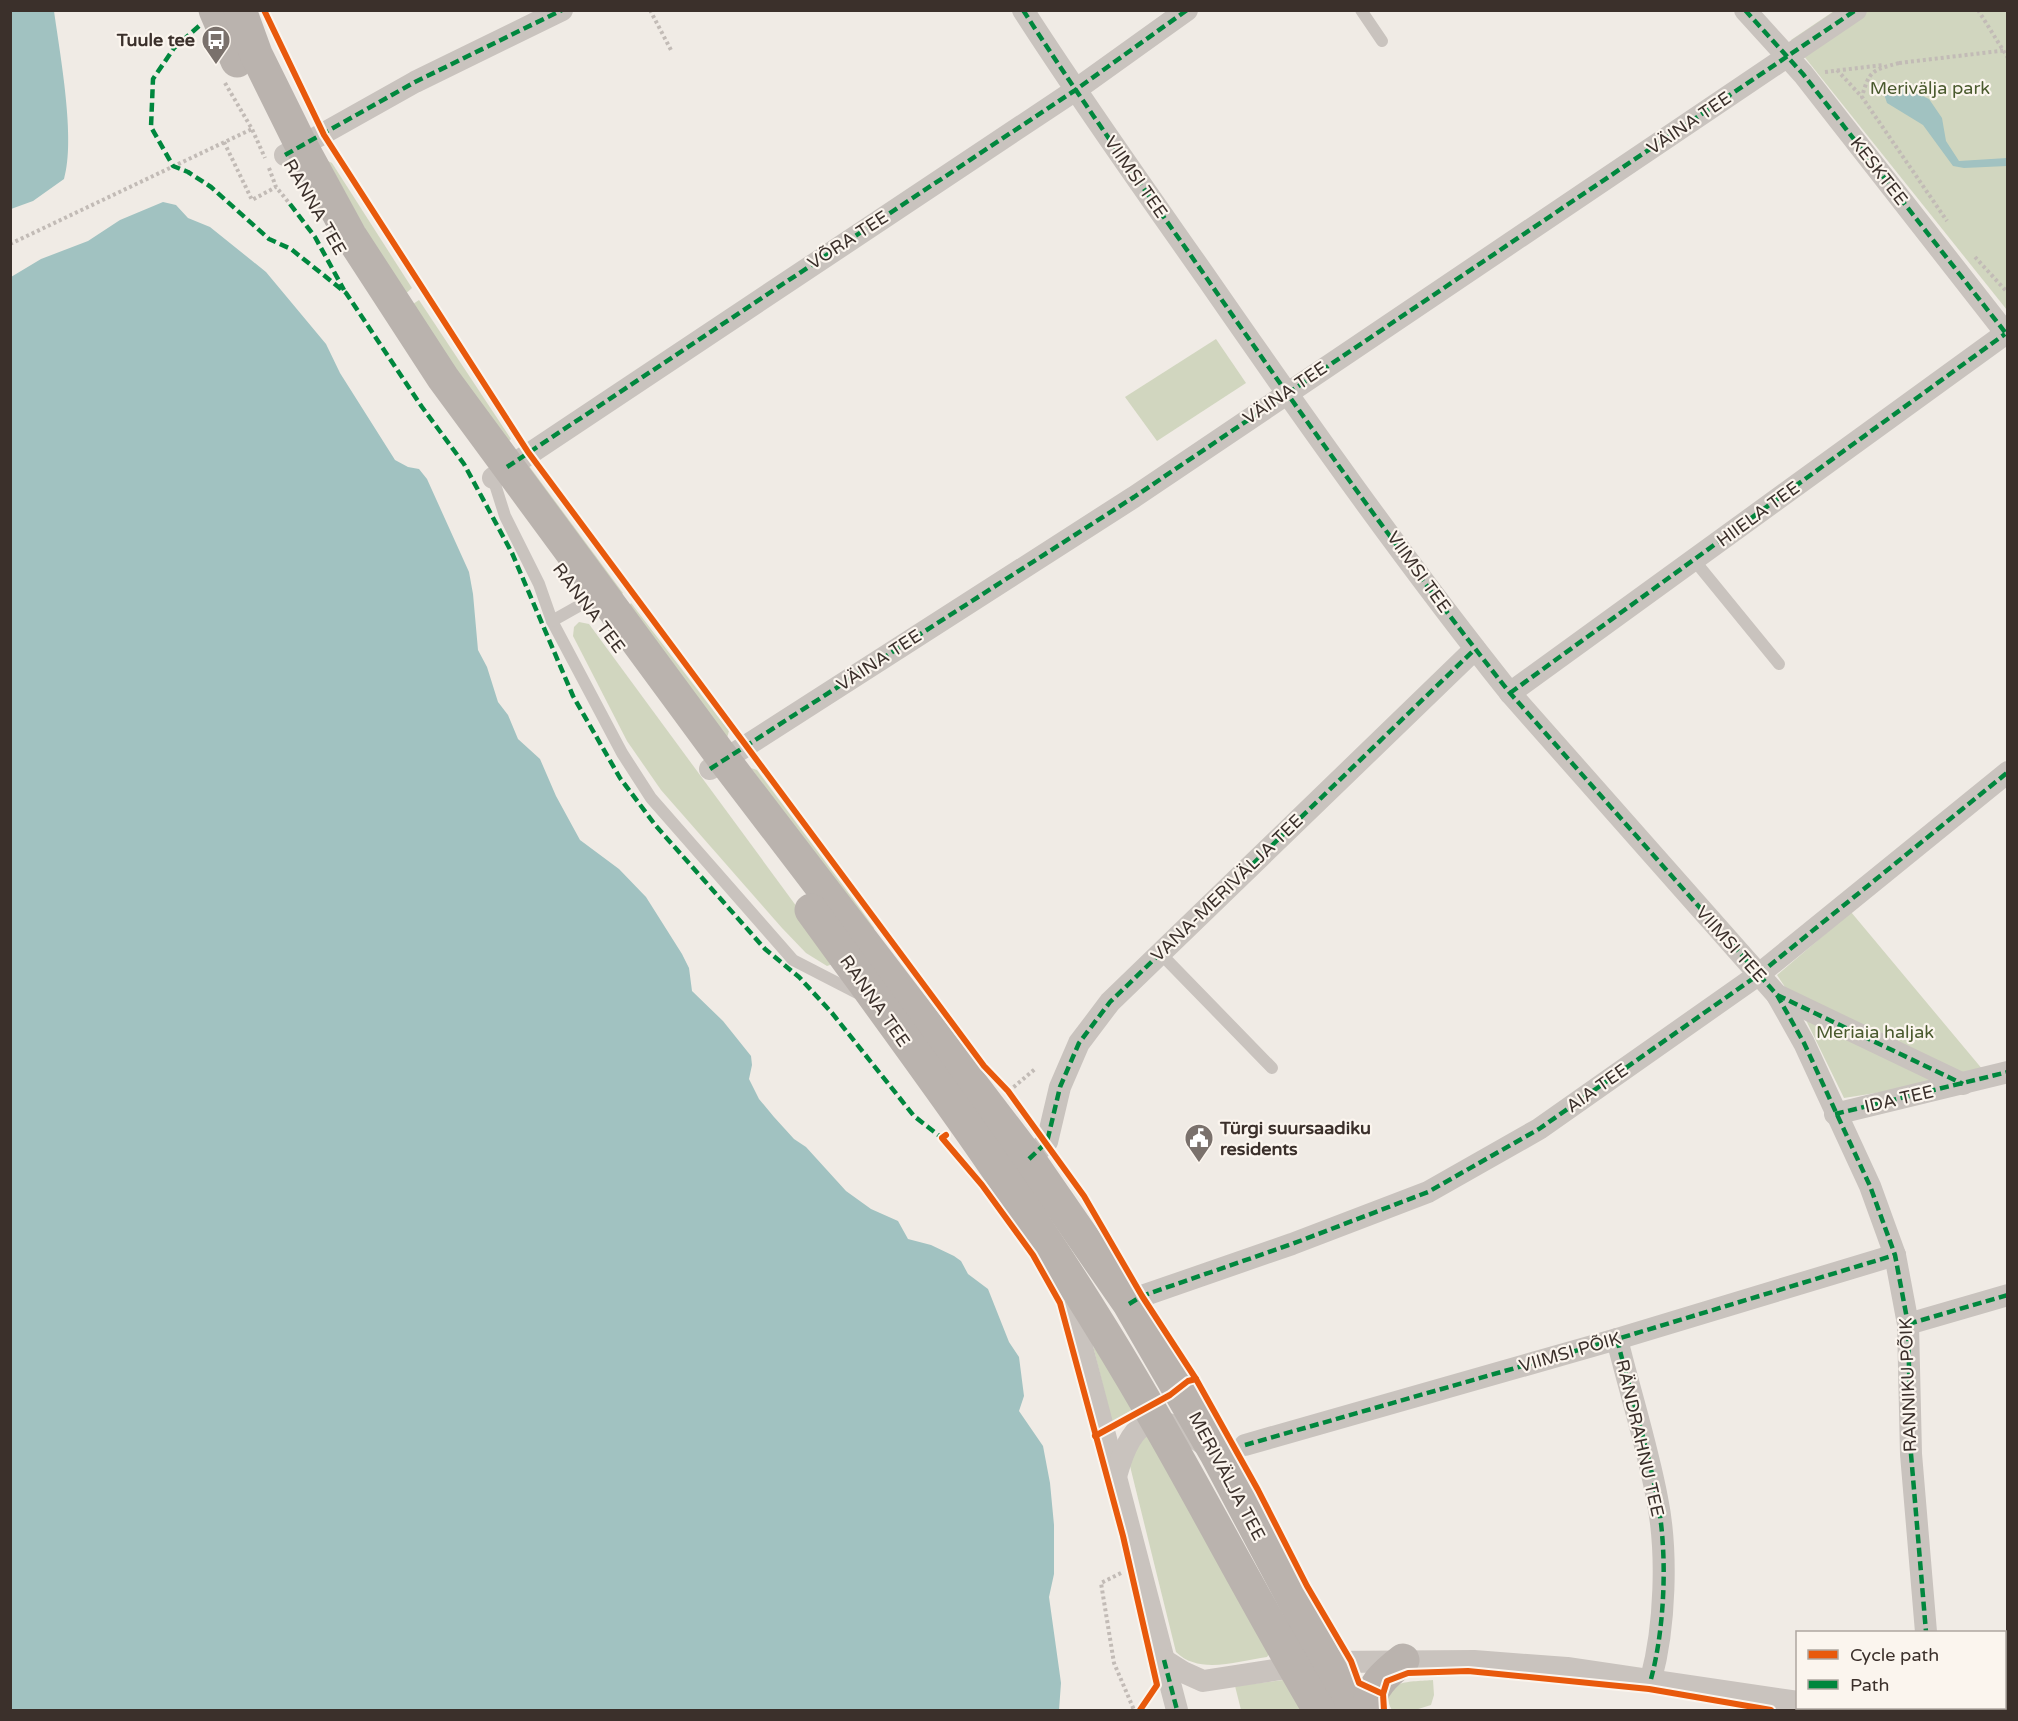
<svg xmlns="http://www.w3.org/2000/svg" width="2018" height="1721" font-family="'Varela Round',sans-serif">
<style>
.green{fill:#d1d6bf}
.water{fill:#a1c2c1}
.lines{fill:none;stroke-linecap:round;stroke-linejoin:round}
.path{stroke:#c2bbb6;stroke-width:4;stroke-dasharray:3 3;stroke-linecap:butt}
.service{stroke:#c9c3be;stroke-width:12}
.minor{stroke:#c9c3be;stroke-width:22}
.secondary{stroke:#bab3ae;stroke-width:33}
.quiet{stroke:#00873e;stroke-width:4.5;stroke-dasharray:9 4.5;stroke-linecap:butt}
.cycleway-casing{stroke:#fbf5ee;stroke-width:10}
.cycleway{stroke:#e8590c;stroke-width:6}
.labels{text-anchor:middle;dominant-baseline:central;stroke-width:4.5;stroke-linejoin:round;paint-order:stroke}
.poi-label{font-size:18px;font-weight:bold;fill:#3b302b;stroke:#fbf5ee;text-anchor:end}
.park-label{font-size:18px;fill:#4a5a2e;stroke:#fbf5ee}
.street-label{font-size:18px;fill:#3b302b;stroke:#fbf5ee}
</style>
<rect width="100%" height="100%" fill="#f0ebe5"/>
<!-- green -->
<g class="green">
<path d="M1834,11H2007V310L1791,40Z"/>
<path d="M328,161L332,163L412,288L402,297Z"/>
<path d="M419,300L511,439L506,444L410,306Z"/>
<path d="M1216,339L1246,383L1157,441L1125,397Z"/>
<path d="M529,466L623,593L618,598L526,470Z"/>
<path d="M631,603L729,731L727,738L626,609Z"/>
<path d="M579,622L589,624L833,956V964L827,966L806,953L782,928L661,790L627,741L573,636L574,627Z"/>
<path d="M751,768L757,770L859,907L874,928L872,933Z"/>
<path d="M1851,912L1983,1070L1939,1083L1844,1098L1803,1014L1777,975Z"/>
<path d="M1093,1346L1135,1408L1112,1422Z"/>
<path d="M1148,1434L1269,1654L1267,1657C1238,1661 1199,1675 1176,1652L1129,1462L1133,1449Z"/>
<path d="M1283,1680L1305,1710H1241L1235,1686Z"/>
<path d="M1433,1680L1434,1695L1431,1705L1415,1710H1392C1376,1679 1413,1682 1433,1680Z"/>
</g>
<!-- water -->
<g class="water">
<path d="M10,11H54C60,54 76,140 64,179L33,201L11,209Z"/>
<path d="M1897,84L1929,99L1942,118L1946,141L1959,161L2007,158V166L1964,168L1953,166L1923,125L1887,103L1884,94L1890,85Z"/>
<path d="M163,202L176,205L188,218L210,227L266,272L326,344L340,373L395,460L408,467L419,469L427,479L469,572L473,594L478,650L487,667L498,702L508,715L518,739L540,759L556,796L580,840L619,869L646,897L682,954L689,968L692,991L723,1021L751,1056L752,1065L749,1079L759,1099L774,1117L794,1139L806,1147L846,1191L871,1209L898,1221L908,1239L931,1245L954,1256L961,1261L968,1274L988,1289L1009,1342L1019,1357L1024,1396L1019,1411L1043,1446L1050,1483L1054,1525V1574L1049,1597L1061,1683L1059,1710H11V277L41,259L88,241L120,220Z"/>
</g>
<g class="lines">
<!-- path -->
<g class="path">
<path d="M650,10L672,52"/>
<path d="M1978,10L2008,58"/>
<path d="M1899,63C1873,70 1869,70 1862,97L1947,221"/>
<path d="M1899,63L2008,50"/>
<path d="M1837,70L1862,97"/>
<path d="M1825,72L1883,65"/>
<path d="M225,83L252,129L265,158"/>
<path d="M224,142L252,200L276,187"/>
<path d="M269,168L276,187L290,204"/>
<path d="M10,244L252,129"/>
<path d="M1975,257L2008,293"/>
<path d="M1009,1091L1035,1069"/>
<path d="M1121,1573L1101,1583L1114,1663L1134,1710"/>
</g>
<!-- service -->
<g class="service">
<path d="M1361,10L1382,41"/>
<path d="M493,478L505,516L539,584L552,621L622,753L651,798L793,960L861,995"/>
<path d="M1694,560L1779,664"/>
<path d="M552,621L600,594"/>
<path d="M1160,953L1272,1068"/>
</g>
<!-- minor -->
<g class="minor">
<path d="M1023,10C1082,102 1145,190 1208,280C1305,420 1404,560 1510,693L1777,995L1804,1043L1870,1186L1895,1255L1908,1324L1911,1454L1926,1632"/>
<path d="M1745,10L1803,74L2008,336"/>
<path d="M285,155L415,82L562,10"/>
<path d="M493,478L1074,91L1187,10"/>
<path d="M1510,693L2005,334"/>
<path d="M710,769L1134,497L1856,10"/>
<path d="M1777,995L1963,1084"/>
<path d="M1835,1114L2008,1072"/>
<path d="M1029,1159L1047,1142L1060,1087L1079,1043L1110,1002L1475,649"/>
<path d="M1066,1286L1177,1710"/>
<path d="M1129,1304L1142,1296L1292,1244L1428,1192L1539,1129L1758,975L2008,772"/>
<path d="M1908,1324L2008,1295"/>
<path d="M1617,1339C1630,1392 1647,1445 1657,1498C1668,1552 1665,1627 1651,1679"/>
<path d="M1245,1445L1617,1339L1895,1255"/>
<path d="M1117,1473C1134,1412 1158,1409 1206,1446"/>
<path d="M1164,1660L1183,1672L1203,1681L1326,1662L1474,1661L1567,1668L1798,1702"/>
<path d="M1829,1708L1847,1710"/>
<path d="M1928,1710V1708"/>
</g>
<!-- secondary -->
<g class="secondary">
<path d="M215,10L237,61"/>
<path d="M240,10L256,54L302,147L350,235L443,378L725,761L1029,1159L1129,1304L1216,1454L1352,1710"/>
<path d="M811,910C911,1048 1013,1184 1102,1329C1179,1453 1245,1585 1319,1710"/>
<path d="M1368,1710C1370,1687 1385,1674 1403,1660"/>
</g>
<!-- quiet -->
<g class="quiet">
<path d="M1023,10C1082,102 1145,190 1208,280C1305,420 1404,560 1510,693L1777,995L1804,1043L1870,1186L1895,1255L1908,1324L1911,1454L1926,1632"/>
<path d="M1745,10L1803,74L2008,336"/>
<path d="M199,26L174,48L153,79L151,127L173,166L188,172L211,187L269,239L291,249L346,293L422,407L464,464L512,553L573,696L620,778L656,826L765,949L799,977L832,1013L914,1116L942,1138"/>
<path d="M285,155L415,82L562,10"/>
<path d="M290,204L315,237L344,290"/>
<path d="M507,467L1074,91L1187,10"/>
<path d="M1510,693L2005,334"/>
<path d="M710,769L1134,497L1856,10"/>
<path d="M1777,995L1963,1084"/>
<path d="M1835,1114L2008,1072"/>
<path d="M1029,1159L1047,1142L1060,1087L1079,1043L1110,1002L1475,649"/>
<path d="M1129,1304L1142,1296L1292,1244L1428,1192L1539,1129L1758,975L2008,772"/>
<path d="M1908,1324L2008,1295"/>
<path d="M1617,1339C1630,1392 1647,1445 1657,1498C1668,1552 1665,1627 1651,1679"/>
<path d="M1245,1445L1617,1339L1895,1255"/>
<path d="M1164,1660L1177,1710"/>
<path d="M1928,1710V1708"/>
</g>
<!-- cycleway casing -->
<g class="cycleway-casing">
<g id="cycleway">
<path d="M264,10L324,135L528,452L984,1066L1008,1091L1084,1196L1142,1296L1196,1379L1258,1490L1307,1586L1351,1661L1359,1683L1383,1694L1384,1710"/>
<path d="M946,1135L942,1138L982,1185L1033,1255L1060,1303L1123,1536L1157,1685L1140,1710"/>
<path d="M1095,1436L1170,1395L1188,1381L1196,1379"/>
<path d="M1383,1694L1387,1681L1408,1673L1468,1671L1649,1689L1771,1710"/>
</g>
</g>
<!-- cycleway -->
<use href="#cycleway" class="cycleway"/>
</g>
<!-- icons -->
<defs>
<g id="bus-pin" transform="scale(1.5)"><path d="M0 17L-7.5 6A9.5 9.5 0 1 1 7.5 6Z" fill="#7a716c" stroke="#fbf5ee"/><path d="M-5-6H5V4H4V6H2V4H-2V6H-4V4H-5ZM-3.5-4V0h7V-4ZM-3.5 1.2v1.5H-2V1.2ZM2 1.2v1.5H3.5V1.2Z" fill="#fff"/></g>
<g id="civic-pin" transform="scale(1.5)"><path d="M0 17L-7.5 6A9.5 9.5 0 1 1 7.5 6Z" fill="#7a716c" stroke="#fbf5ee"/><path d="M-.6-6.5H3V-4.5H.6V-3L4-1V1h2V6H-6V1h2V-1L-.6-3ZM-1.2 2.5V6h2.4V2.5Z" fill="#fff"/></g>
</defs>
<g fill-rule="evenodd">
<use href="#bus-pin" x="216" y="40"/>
<use href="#civic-pin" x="1199" y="1138"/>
</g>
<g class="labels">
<!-- poi labels -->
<g class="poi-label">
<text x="195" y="40">Tuule tee</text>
<text x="1220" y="1128" text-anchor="start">Türgi suursaadiku<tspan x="1220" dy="21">residents</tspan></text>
</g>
<!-- park labels -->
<g class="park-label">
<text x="1930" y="88">Merivälja park</text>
<text x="1875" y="1032">Meriaia haljak</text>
</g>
<!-- street labels -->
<g class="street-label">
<text transform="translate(1689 123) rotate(-34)">VÄINA TEE</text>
<text transform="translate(1879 171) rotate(52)">KESKTEE</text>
<text transform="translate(1136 177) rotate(55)">VIIMSI TEE</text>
<text transform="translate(315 207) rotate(60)">RANNA TEE</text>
<text transform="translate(848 240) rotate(-33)">VÕRA TEE</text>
<text transform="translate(1285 393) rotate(-34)">VÄINA TEE</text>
<text transform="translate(1758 514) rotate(-36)">HIIELA TEE</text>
<text transform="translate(1419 572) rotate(54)">VIIMSI TEE</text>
<text transform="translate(589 608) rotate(53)">RANNA TEE</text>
<text transform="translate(879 660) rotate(-33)">VÄINA TEE</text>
<text transform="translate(1227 888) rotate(-44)">VANA-MERIVÄLJA TEE</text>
<text transform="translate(1731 944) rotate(48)">VIIMSI TEE</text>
<text transform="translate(875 1001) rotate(55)">RANNA TEE</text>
<text transform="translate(1597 1088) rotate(-35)">AIA TEE</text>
<text transform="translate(1899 1099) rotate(-13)">IDA TEE</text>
<text transform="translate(1570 1352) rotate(-16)">VIIMSI PÕIK</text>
<text transform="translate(1908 1385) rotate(-92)">RANNIKU PÕIK</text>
<text transform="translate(1640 1438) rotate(77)">RÄNDRAHNU TEE</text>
<text transform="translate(1227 1476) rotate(62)">MERIVÄLJA TEE</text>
</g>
</g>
<!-- border -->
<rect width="2018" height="1721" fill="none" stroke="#3b302b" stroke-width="24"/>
<!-- legend -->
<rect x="1796" y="1631" width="210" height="78" fill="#fbf5ee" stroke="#aea6a0" stroke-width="1.5"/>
<rect x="1808" y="1650" width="30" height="9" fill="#e8590c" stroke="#aea6a0" stroke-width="1.5"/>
<text x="1850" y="1661" font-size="18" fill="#3b302b">Cycle path</text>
<rect x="1808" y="1680" width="30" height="9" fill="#00873e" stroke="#aea6a0" stroke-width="1.5"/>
<text x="1850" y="1691" font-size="18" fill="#3b302b">Path</text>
</svg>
